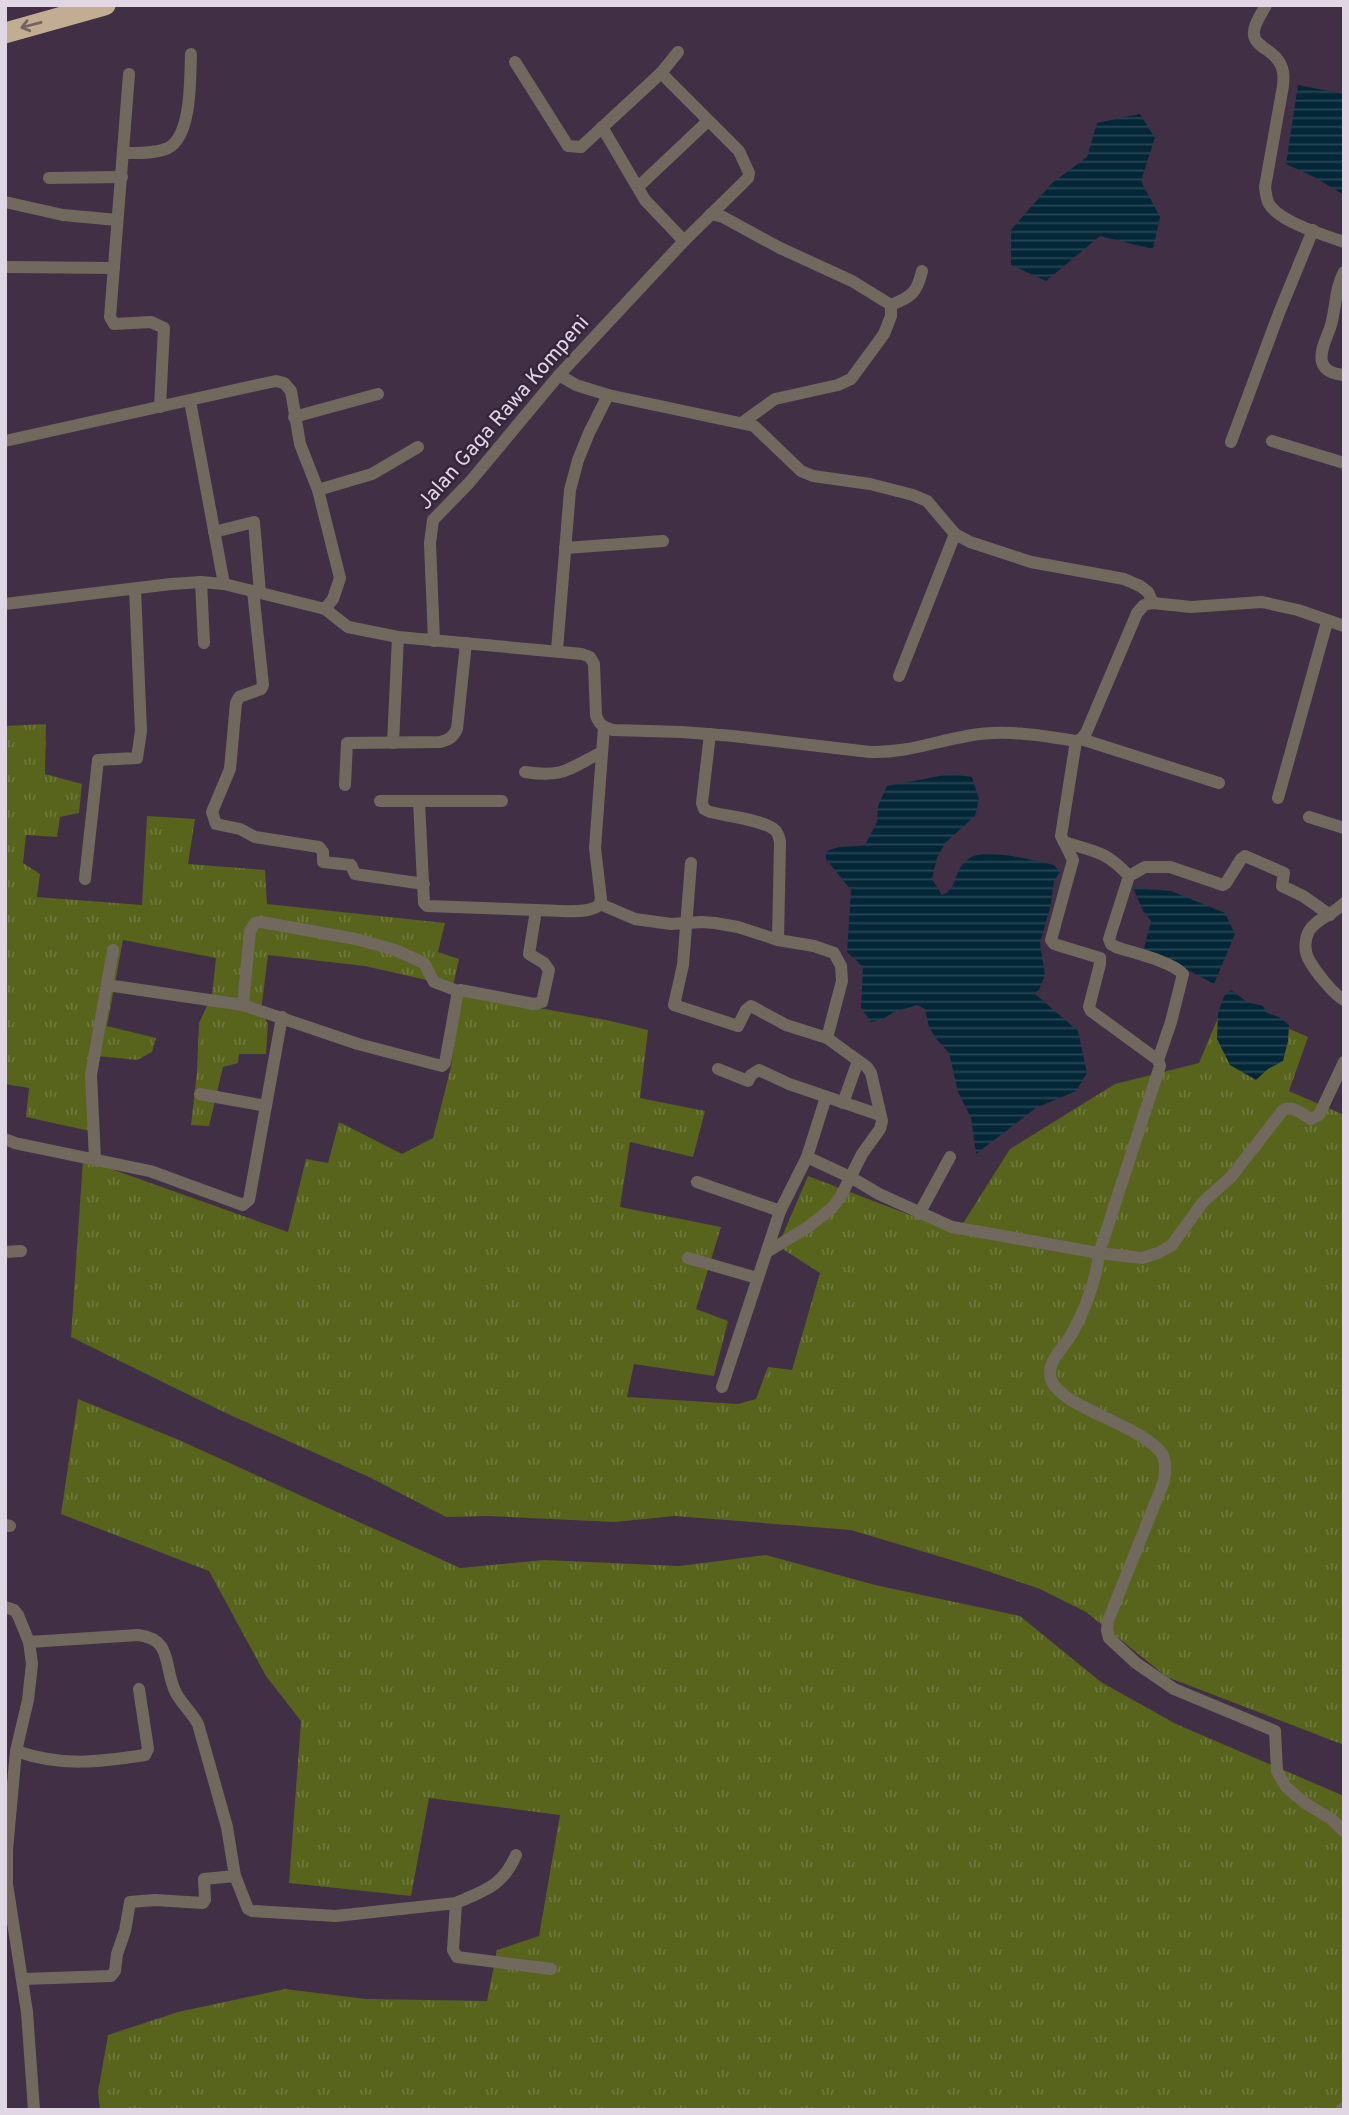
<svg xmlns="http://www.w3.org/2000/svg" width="1349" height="2115" font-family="Overpass,sans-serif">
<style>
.grass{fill:url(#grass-tufts)}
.water{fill:url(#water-rules)}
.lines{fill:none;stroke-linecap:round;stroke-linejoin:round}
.street{stroke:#72695e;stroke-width:12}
.highway{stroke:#c3ad92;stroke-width:21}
.oneway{stroke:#756262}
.labels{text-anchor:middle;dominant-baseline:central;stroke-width:5;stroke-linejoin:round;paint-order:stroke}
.street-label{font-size:21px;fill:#e1d6e4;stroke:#36253b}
</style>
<defs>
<pattern id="grass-tufts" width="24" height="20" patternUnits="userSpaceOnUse" patternTransform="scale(1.75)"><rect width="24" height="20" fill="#58631c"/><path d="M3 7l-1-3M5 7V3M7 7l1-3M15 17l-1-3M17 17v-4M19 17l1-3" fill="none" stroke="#70793d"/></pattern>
<pattern id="water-rules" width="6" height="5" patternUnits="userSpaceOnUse" patternTransform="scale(1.75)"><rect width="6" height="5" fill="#042738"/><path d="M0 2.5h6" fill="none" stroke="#284655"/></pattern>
</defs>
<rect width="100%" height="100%" fill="#412f46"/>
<!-- grass -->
<g class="grass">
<path d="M46,724L45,774L82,784L79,813L60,817L57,837L26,835L23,863L40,874L37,897L142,905L147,816L195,819L188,864L265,870L267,904L445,923L438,952L459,959L453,986L365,966L268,955L261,1011L268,1024L266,1054H239L238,1063L223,1067L209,1126L191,1125L197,1072L199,1023L212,995L216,958L123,940L107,1026L156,1038L152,1052L137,1060L97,1056L90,1131L26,1117L29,1088L5,1084V726Z"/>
<path d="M461,994L606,1020L648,1030L640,1098L705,1111L693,1157L630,1142L620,1207L721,1227L696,1309L728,1321L714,1376L634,1364L627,1397L738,1404L756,1399L768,1367L792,1370L820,1273L778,1246L808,1176L957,1233L1010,1149L1115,1084L1199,1063L1225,1001L1308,1037L1289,1091L1344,1115V1745L1167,1677L1086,1612L1040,1589L978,1568L851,1530L675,1516L614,1522L488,1516L446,1517L369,1477L230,1415L71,1337L83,1159L288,1232L306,1159L328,1163L339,1122L402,1154L433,1138L451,1067Z"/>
<path d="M78,1399L179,1440L460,1568L544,1560L679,1566L766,1555L875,1585L1020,1616L1101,1682L1176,1724L1344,1796V2110H100L98,2092L108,2035L178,2012L285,1989L366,1999L487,2001L497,1950L539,1936L560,1815L429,1798L411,1896L289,1883L301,1721L266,1676L209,1571L61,1514Z"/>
</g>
<!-- water -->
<g class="water">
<path d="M1298,85L1344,94V195L1316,178L1286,164Z"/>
<path d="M1140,114L1155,138L1141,181L1160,217L1153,249L1100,236L1046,281L1011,265V230L1052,183L1087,157L1097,123Z"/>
<path d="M950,774L972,777L979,800L975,816L945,843L937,858L932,879L942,895C954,891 954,879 960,868C963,863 970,856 977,855C993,850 1036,861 1054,865L1060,872L1054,881L1051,904L1040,943L1045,975L1039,990L1034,993L1078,1031L1087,1073L1076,1091L1036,1108L976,1154L971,1118L958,1092L949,1053L937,1040L929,1027L925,1009L917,1005L894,1012L883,1019L871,1022L861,1008L863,967L847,952L851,890L826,859V852C839,844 851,848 865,845L877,822L878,806L887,786Z"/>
<path d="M1133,888L1171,891L1225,913L1235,934L1214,984L1173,962L1143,952L1151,921L1143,911Z"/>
<path d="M1231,990L1247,1002L1263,1006L1267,1013L1279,1017L1289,1025L1288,1041L1283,1061L1268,1069L1256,1080L1230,1065L1217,1039L1218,1013L1224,996Z"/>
</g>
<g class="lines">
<!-- street -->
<g class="street">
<path d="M1266,5C1262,13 1255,22 1254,31C1252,45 1270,49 1277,59C1284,67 1284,76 1283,86L1265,187C1266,193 1266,199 1269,204C1280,222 1324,235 1344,242"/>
<path d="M515,62L568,146L581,147L661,73L678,52"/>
<path d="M129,74L110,317L114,324L151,322L164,328L160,407"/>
<path d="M602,127L645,200L684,241L687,238L748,178L749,173L739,151L661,73"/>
<path d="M124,153C137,153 155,154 168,148C192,136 190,78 191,54"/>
<path d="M49,178L122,177"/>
<path d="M638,187L708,121"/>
<path d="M5,202L63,215L117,220"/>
<path d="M711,214L723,217L780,248L852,281L891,305V316L884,334L851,379L838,385L775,399L743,422"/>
<path d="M5,267L114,268"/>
<path d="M1344,272C1335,288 1336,307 1331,325C1328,336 1319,350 1322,362C1325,372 1335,374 1344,375"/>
<path d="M891,305C911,297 917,293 922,271"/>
<path d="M559,375L576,385L608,395L754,426L801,471L813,476L870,484L913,495L927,501L955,534L970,542L1031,562L1124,579L1140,586L1148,592L1153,603"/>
<path d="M190,401L224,584"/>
<path d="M294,417L378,394"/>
<path d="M5,441L257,385L276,381L284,383L291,391L300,444L318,490L340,578L333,599L325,609"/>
<path d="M1272,441L1344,463"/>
<path d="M1231,442L1279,313L1313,230"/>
<path d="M318,490L372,474L418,447"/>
<path d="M214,532L254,522L260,593"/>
<path d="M565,548L663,541"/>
<path d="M201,582L204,643"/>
<path d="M253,591L263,685L261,689L239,697L236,703L230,769L212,812L216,824L240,829L255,837L319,847L323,852V862L351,865L355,874L424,884"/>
<path d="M5,604L171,584L201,582L224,584L325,609L348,627L398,637L582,654L590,657L594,664L596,715C599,725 603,727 613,730L682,732L733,736L870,752C906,753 933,742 967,736C1004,729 1039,735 1076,741L1081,739L1219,783"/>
<path d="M434,641L430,543L433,520L469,483L559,375L684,241"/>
<path d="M557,650L570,490L578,460L589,433L608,395"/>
<path d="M899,676L955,534"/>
<path d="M710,734L702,803L704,809L710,812C726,816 766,820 776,831C779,835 779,837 780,842L778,940"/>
<path d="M1081,739L1086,733L1137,613L1144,605L1153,603L1191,607L1262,602L1298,610L1344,626"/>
<path d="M1076,741L1061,836L1073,860L1051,940L1054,944L1100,958V964L1089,1007L1091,1011L1158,1060L1160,1066L1099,1253C1096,1281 1085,1310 1071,1335C1064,1347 1050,1359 1050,1373C1050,1385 1059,1391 1068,1398C1091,1414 1149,1433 1162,1454C1167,1462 1165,1472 1164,1481L1108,1621L1107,1630L1109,1638L1136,1663L1174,1689L1275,1731L1277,1771L1286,1787L1305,1803L1331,1819L1344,1831"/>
<path d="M393,743L398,637"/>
<path d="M525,772C564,778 568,769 602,752"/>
<path d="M345,785L347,743L440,742C449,740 453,737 457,729L466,643"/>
<path d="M1278,798L1327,622"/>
<path d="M380,801H502"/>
<path d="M419,802L424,903L427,906L536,910"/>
<path d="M1309,817L1344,828"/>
<path d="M1064,842C1095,852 1105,850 1129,876L1145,867H1170L1223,885L1226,883L1241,859L1245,856L1284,873L1282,886L1303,896L1330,915"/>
<path d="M691,863L683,965L674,1005L738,1026L746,1010L751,1006L786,1025L827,1038"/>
<path d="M1129,876L1109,939L1111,944L1116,947C1133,953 1171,961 1183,974L1171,1022L1158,1060"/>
<path d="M85,879L98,760L137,758L141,731L135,589"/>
<path d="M1344,903C1334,914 1316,919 1309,931C1305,938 1304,950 1308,958C1314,970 1333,994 1344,1000"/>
<path d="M600,904L635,919L671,924L702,922L715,923L738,927L778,940L814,946L834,953L841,966L842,981L827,1038L867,1067L871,1073L882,1121L880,1129L862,1154L841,1196L832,1208L808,1227L767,1252"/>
<path d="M107,985L243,1005L358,1044L442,1066L445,1063L458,991L460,990L534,1004L542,1002L549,970L544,963L529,954L536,910C551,910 581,914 594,908C600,906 599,905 601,899L595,848L604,727"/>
<path d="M243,1005L250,931L255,923L261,922L356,939L395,950L424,963L434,982L458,991"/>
<path d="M718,1069L748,1081L751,1075L759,1070L789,1084L880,1115"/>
<path d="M200,1094L266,1106"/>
<path d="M843,1103L858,1061"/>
<path d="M5,1139L15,1143L150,1171L243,1205L249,1200L282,1017"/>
<path d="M807,1157L852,1178L879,1194L952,1227L1099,1253L1142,1258L1158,1253L1172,1245L1203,1202L1231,1177L1283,1110C1293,1105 1302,1114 1311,1119L1319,1115L1344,1062"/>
<path d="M95,1159L91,1075L113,950"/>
<path d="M697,1182L780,1211"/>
<path d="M919,1214L950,1157"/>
<path d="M5,1252L21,1251"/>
<path d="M688,1258L757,1278"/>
<path d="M722,1387L780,1211L807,1157L826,1097"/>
<path d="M5,1525L10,1526"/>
<path d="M5,1607L14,1610L18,1615L29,1642L32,1664L28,1700L16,1751L7,1850V1884L27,2012L34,2110"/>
<path d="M29,1642L138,1635C174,1639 163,1668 176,1693C182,1704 192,1713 198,1724L227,1827L235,1876L248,1909L252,1911L336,1916L456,1903L453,1950L457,1957L551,1969"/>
<path d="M16,1751C62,1767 99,1762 145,1755L148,1749L139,1689"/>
<path d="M456,1903C485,1890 503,1886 516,1855"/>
<path d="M23,1979L111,1976L115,1971L117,1954L125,1931L130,1902L155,1900L203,1903L205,1900L204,1879L235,1876"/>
<path d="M1341,2110L1344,2108"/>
</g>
<!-- highway -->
<path class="highway" d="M5,33L105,5"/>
</g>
<!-- one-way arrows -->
<defs><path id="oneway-shaft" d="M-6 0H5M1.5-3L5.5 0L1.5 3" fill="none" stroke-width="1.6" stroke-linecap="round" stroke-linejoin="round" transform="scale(1.75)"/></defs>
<use class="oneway" href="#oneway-shaft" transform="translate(31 25) rotate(165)"/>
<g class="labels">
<!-- street labels -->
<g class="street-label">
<text transform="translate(504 413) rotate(-49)">Jalan Gaga Rawa Kompeni</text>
</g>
</g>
<!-- border -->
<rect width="1349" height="2115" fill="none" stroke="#e1d6e4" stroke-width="14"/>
</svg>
